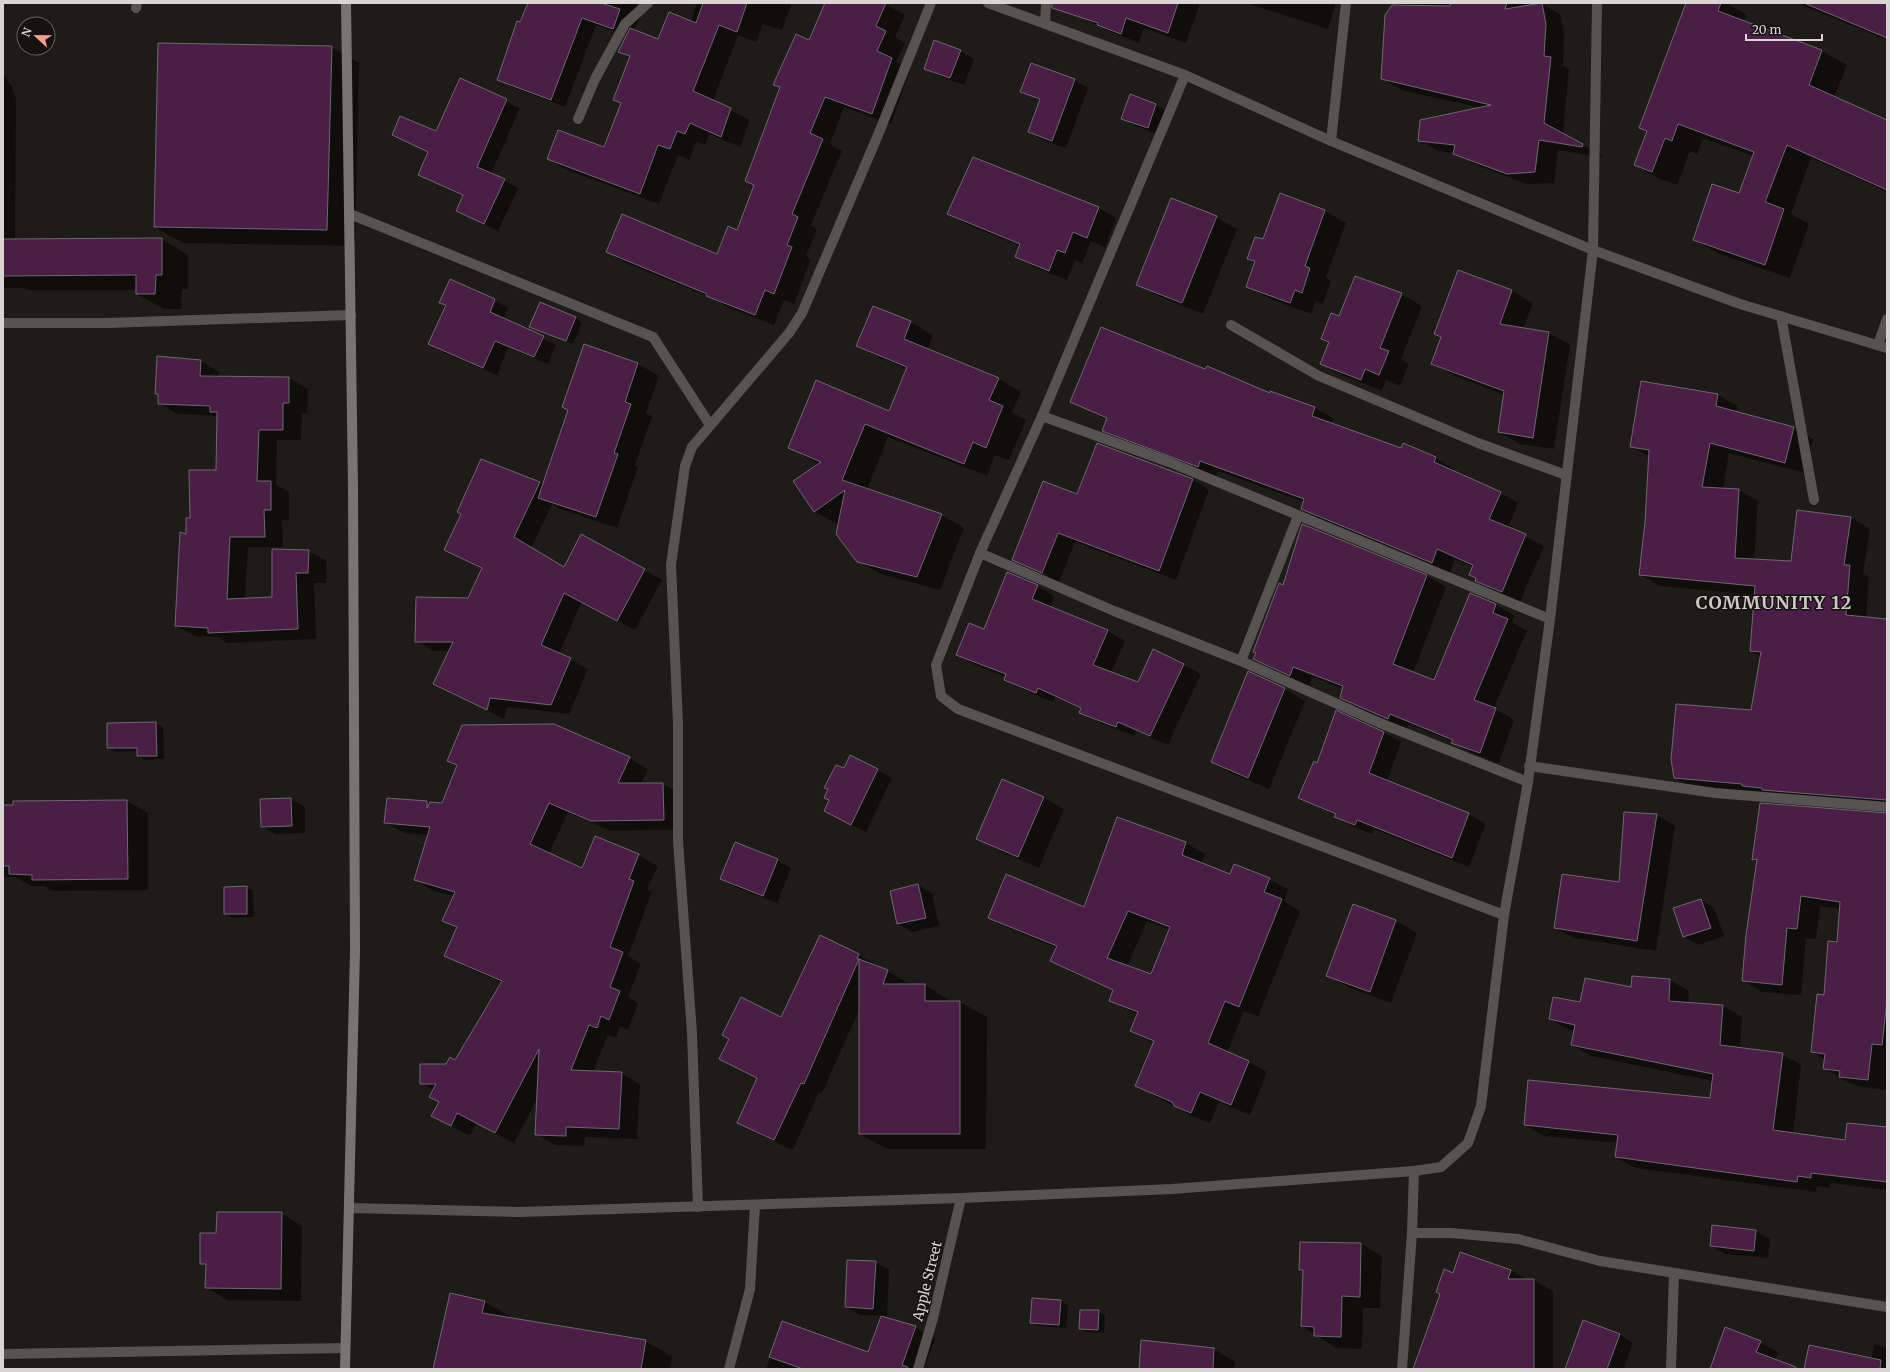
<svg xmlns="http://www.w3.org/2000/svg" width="1890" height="1372" font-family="Merriweather,serif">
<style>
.shadow{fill:#0007;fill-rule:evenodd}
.building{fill:#4b1e48;stroke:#6d686c;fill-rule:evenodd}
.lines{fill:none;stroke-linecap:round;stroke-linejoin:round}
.lane{stroke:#565453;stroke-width:10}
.street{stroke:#565453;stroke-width:10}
.secondary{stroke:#777471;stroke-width:10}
.labels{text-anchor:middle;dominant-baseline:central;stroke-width:3;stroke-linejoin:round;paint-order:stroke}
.street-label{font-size:14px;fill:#d7d6d3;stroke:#151310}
.district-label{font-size:18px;font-weight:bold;letter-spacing:1px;fill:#ccc9c3;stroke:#151310}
</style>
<rect width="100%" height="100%" fill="#1e1c18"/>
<!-- shadow -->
<g class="shadow">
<path d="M529,3H647L634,30L659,40L691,22L697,3H792L782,30L763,24L756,42L738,35L713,101L750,120L740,147L709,134L705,145L697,141L689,160L678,155L659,204L567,170L548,159L605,148L622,104L614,99L630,58L619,52L627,36L596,25L565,107L512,87L498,79Z"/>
<path d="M827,3H883L905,15L895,37L905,43L896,62L910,70L891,124L844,107L830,144L842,151L811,225L817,229L806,256L811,259L794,304L784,300L774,325L727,307L712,298L626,263L607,252L718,255L737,231L755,186L746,181L781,88L775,84L810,42Z"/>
<path d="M1085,3H1200L1186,43L1144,28L1139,43L1099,27L1080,16Z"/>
<path d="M1246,3H1336L1328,29Z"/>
<path d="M1395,3H1528L1527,7L1542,4L1561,15L1564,35L1563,65L1569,69L1563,134L1602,156L1601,157L1558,150L1554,183L1527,184L1474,164L1455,153L1438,151L1419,140L1481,108L1401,90L1382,78L1386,16Z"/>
<path d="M1687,3H1726L1746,14L1744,21L1822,51L1847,65L1834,98L1887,121V192L1811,158L1791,214L1809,224L1790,278L1719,254L1694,240L1739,194L1753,156L1703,138L1697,154L1690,151L1677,185L1660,179L1635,165L1647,132L1640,128Z"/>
<path d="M1797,3H1887V40Z"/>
<path d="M331,47L359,63L355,246L183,243L155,227Z"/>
<path d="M960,51L974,59L964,85L939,76L925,68Z"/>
<path d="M3,73L12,87L16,99L15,240L161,239L188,255V289H182L181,309H164L137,294V290H28L24,288H3Z"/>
<path d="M460,79L520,108L491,174L518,188L498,231L457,211L463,196L419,175L429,153L393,134L436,133Z"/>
<path d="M1074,80L1088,88L1066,148L1043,140L1029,132L1040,101L1022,91Z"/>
<path d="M1130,95L1156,105L1170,113L1162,136L1136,126L1122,118Z"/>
<path d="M973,158L1099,208L1116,218L1105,247L1091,241L1082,263L1075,260L1067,280L1034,267L1016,257L1020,246L966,224L948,214Z"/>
<path d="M1281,195L1325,211L1346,223L1326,278L1331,281L1323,304L1316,301L1311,314L1268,298L1247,286L1256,262L1249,258L1264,241Z"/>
<path d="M1216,217L1237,229L1203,314L1158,296L1138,284Z"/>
<path d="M1459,271L1512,291L1533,303L1523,329L1549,333L1570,345L1554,449L1520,444L1499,432L1505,395L1453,375L1432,363L1441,338L1435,334Z"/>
<path d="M1401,294L1422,306L1401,359L1409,364L1400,386L1386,380L1382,391L1342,375L1321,363L1340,318Z"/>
<path d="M496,301L508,308L503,319L556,345L548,364L508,348L497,375L443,352L430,344L447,306L441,302L489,317Z"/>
<path d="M874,307L911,322L933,335L927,350L998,378L1021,392L1012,412L1026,420L1009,460L995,455L987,476L888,437L867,489L942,515L964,528L940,590L881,574L857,561L839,523L837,524L814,511L819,464L789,448L889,412L907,369L880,358L857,345Z"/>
<path d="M575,318L582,322L573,344L530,327Z"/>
<path d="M585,345L638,364L659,376L646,413L652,417L635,465L638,467L617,528L560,509L552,504L531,548L564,568L644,570L662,580L635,630L582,602L559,653L588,669L569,714L507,707L504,719L434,684L450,651H434L416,641L469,599L482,569L445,550L540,483L544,485L569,410Z"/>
<path d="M201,361L219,372V378H289L308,389L307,413H302L301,440H277L276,485L289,492V520H282L283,547H248L245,600L273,598L308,551L327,561L326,583H314L316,639L227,643L218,637L195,636L176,626L187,535L191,519L217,471L218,416L177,414L159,403V395L156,393Z"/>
<path d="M1206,370L1270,394L1271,392L1315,408L1333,418L1331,424L1401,449L1403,444L1436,458L1454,469L1453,472L1500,493L1518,503L1508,528L1544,546L1520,602L1495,591L1476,581L1477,579L1470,575L1473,567L1455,559L1450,573L1320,519L1302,509L1304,502L1218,471L1216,476L1121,441L1103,430L1108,420L1071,402Z"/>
<path d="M1642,383L1718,395L1737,406L1736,413L1794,428L1813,439L1805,473L1729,453L1723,489L1739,490L1758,501L1754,560L1792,562L1851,518L1870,529L1863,574L1869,577L1866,618L1887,620V809L1694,789L1675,778L1752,712L1761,657L1751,651L1755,595L1660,586L1640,575L1646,522L1650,457L1631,446Z"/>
<path d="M1098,444L1193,480L1209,490L1176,580L1075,542L1059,582L1030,569L1013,559L1077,495ZM1029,566L1047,574V576L1029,568Z"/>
<path d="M1303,525L1427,576L1446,587L1413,673L1435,681L1471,594L1496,605L1515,616L1512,622L1527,631L1494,708L1514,720L1499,763L1472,753L1453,742L1409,724L1407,729L1360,709L1341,698L1344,689L1312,677L1309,686L1273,670L1255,659L1283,586Z"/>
<path d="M1037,586L1054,596L1050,608L1108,631L1125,641L1111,673L1139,683L1184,665L1201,674L1168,745L1136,731L1134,736L1098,722L1080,712L1082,709L1055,697L1053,702L1022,689L1005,680L1006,677L975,665L958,655Z"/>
<path d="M1285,689L1305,701L1269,789L1233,774L1212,762Z"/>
<path d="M156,723L163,727L164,759L145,760L138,756V751L115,752L108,748Z"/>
<path d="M1383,732L1401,742L1387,781L1469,814L1486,824L1469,867L1374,829L1372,834L1353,827L1336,816L1299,797Z"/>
<path d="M850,756L892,778L866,832L839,819L844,769Z"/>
<path d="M629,758L648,769L641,784H663L682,795V830L610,831L568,812L549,854L583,869L596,838L639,855L658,866L647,890L652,892L628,956L641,964L628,997L638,1003L628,1030L620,1026L616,1038L608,1035L593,1072L621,1073L640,1084L637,1139L585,1137L584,1146L555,1145L536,1134L538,1097L514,1143L476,1123L470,1136L433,1116L440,1102L433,1090L421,1083L447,1065L455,1061L502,983L464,966L446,955L458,928L443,920L454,896L434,891L415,880L428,835L404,833L385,822L427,802L430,804H443L457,766L448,761Z"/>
<path d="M1043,797L1064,809L1039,868L999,851L978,839Z"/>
<path d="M291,799L305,807V833L275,834L262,826Z"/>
<path d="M127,801L148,813V890L54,891L44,886H31L16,877H3V806H14V802Z"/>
<path d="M1887,814V1090L1860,1087L1844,1080L1825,1069L1826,1060L1812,1052L1838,943L1840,909L1820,906L1816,939L1806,938L1801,995L1762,992L1743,981L1758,862L1753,860Z"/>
<path d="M1656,815L1675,826L1656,951L1574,938L1555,928L1620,883Z"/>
<path d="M1118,818L1186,843L1205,854L1201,864L1230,875L1269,879L1288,889L1284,901L1300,911L1258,1017L1244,1011L1227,1053L1249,1062L1267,1072L1250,1115L1219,1102L1210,1123L1194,1117L1136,1086L1154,1043L1131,1031L1138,1015L1110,1001L1114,991L1070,971L1051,960L1057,948L1008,928L989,918L1084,908ZM1147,921L1170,930L1152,975L1127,966Z"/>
<path d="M777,860L791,868L777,903L735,887L721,879Z"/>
<path d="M918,885L932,893L939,926L912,932L898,924Z"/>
<path d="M246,887L253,891L254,917L232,918L225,914Z"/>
<path d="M1701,900L1714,908L1724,936L1698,945L1684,937Z"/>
<path d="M1353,905L1396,921L1417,933L1391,1003L1348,987L1327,975Z"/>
<path d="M858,954L877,965L876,966L887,971L912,985H925L952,1002H960L987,1017L986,1149H887L860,1134V1008L822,1093L819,1092L793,1150L756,1133L738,1123L758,1079L720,1059L782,1019Z"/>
<path d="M1633,978L1670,980L1689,991L1688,1004L1723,1006L1742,1017L1740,1049L1782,1054L1801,1065L1793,1134L1846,1141L1887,1128V1190L1830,1183V1188L1817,1186L1816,1192L1635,1168L1616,1157L1618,1143L1544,1136L1525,1125L1711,1100L1713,1081L1591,1056L1572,1045L1575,1031L1569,1030L1550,1019L1581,1003L1632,988Z"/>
<path d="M281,1213L302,1226L301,1301L227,1300L206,1287L207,1267L201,1263L217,1234Z"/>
<path d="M1713,1226L1756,1231L1770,1239L1768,1258L1725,1254L1711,1246Z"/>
<path d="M1301,1243L1361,1244L1382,1256L1380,1308H1363L1362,1349L1336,1348L1302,1326L1304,1272L1300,1270Z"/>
<path d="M1461,1253L1511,1270L1528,1280H1534L1553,1291V1369H1414Z"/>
<path d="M875,1262L889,1270L887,1316L860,1315L846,1307Z"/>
<path d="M1033,1299L1061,1301L1068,1305L1066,1328L1038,1326L1031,1322Z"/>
<path d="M485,1302L512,1317L511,1319L645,1341L672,1356L670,1369H434Z"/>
<path d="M1098,1311L1105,1315L1104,1333L1086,1332L1080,1328Z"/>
<path d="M783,1322L869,1354L915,1327L935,1339L924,1369H766Z"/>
<path d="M1620,1335L1633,1343L1624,1369H1566Z"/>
<path d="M1760,1342L1778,1352L1775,1360L1799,1369H1711Z"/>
<path d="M1875,1344L1887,1348V1369H1843L1871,1359Z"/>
<path d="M1214,1349L1235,1362L1234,1369H1140Z"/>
</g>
<!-- building -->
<g class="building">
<path d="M528,3H601L620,9L613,29L582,18L551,100L497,80L517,21L520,22Z"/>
<path d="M703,3H747L737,32L719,25L693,91L731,108L721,137L690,123L685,134L677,131L670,149L658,145L640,194L547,159L558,130L604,147L621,103L613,100L630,56L618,52L630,28L658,39L669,12L696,23Z"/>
<path d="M825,3H886L876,26L886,31L877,51L892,58L872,114L825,97L810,133L823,139L792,214L798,217L787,245L792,247L774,294L765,290L755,315L706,296L707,294L606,252L622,214L717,254L728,226L737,230L754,185L745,181L780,87L773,85L796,34L809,40Z"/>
<path d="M1052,3H1178L1168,33L1126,18L1121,34L1097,25L1098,23L1052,8Z"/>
<path d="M1450,3H1507L1505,9L1542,3L1546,24L1544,56L1551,57L1544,123L1583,144L1582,147L1539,140L1535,172L1507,174L1453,154L1455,145L1418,141L1420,120L1491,105L1381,79L1385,15L1392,5L1450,6Z"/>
<path d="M1686,3H1721L1718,11L1822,50L1809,85L1887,120V190L1787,145L1765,202L1784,209L1765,265L1693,240L1712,184L1739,193L1754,152L1678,124L1672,141L1665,138L1652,172L1634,165L1647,131L1639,128Z"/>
<path d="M1804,3H1887V38Z"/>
<path d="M934,40L961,50L950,78L924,69Z"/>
<path d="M158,43L332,46L327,230L154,227Z"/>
<path d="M1031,63L1075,79L1052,141L1028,132L1040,99L1020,92Z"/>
<path d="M460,78L507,99L477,167L505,179L484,224L456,211L463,195L418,175L428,152L392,135L400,116L436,131Z"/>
<path d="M1130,94L1156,104L1148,128L1121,119Z"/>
<path d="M973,157L1099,207L1087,238L1073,232L1065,253L1057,250L1049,271L1015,257L1020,244L947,214Z"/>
<path d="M1280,193L1325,210L1305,266L1310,268L1302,293L1295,290L1290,303L1246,287L1255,261L1247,259L1255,237L1263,239Z"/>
<path d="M1171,198L1217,216L1182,303L1136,285Z"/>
<path d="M162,238V275H156L155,294H136V275L3,276V239Z"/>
<path d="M1458,270L1512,290L1500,324L1549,332L1533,438L1498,432L1504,391L1431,364L1441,337L1434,334Z"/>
<path d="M1355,276L1402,293L1380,348L1389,351L1379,375L1365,369L1361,380L1320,364L1329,342L1321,339L1331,313L1339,316Z"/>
<path d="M450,279L495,299L490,312L544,336L534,357L495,341L483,368L428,344L446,305L439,303Z"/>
<path d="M540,302L576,317L566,341L529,327Z"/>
<path d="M873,306L911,321L904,339L999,378L989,400L1003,406L986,448L973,442L964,464L865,424L842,480L942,514L917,577L857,562L836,534L845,490L814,512L793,481L821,462L788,448L816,380L889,411L907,367L856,346Z"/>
<path d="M1101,327L1205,369L1207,366L1270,393V391L1315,407L1312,416L1401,448L1403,443L1436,457L1434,462L1501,492L1489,519L1526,534L1502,592L1475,581L1476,578L1469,575L1473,565L1437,549L1432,563L1301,509L1304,499L1200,461L1198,467L1102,431L1107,418L1070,402Z"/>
<path d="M584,344L638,363L625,402L631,404L614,453L618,454L596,517L538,498L568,410L562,407Z"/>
<path d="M157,356L201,360L200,376L289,377V403H283V430H259L257,481H271V510H264L265,537H230L227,599L272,597V549L309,550L308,573H296L298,629L208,633V628L175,626L180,532L186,534V518H190L189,470H216L217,412H210V406L158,404V394H155Z"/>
<path d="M1641,381L1718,394L1716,406L1794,427L1785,463L1710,443L1702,487L1739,489L1735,558L1791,561L1797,510L1851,517L1844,565H1850L1846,615L1887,619V800L1762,790V788L1742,786V784L1674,778L1671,759L1676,704L1751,710L1761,652L1750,651L1755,586L1639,575L1645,522L1649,450L1630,447Z"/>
<path d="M1097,443L1193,479L1159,571L1058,533L1042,573L1012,560L1043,481L1077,494Z"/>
<path d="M481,459L540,482L514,537L564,567L581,534L645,569L617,621L564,593L541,645L571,658L551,705L490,698L487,710L433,684L453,642H415L416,597L468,598L482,568L444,550L461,514L457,512Z"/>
<path d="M1302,524L1427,575L1393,664L1434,680L1470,593L1496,604L1493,613L1508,619L1474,700L1496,708L1480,753L1451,743L1453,740L1390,714L1388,719L1340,698L1343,686L1293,667L1290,676L1253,659L1256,653L1253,652L1279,583L1283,585Z"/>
<path d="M1007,572L1038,585L1032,599L1108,630L1093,665L1138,682L1153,649L1184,664L1150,736L1118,722L1116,727L1079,713L1081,708L1038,688L1036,693L1004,680L1006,674L956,655L969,623L984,629Z"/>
<path d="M1248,671L1285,688L1248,778L1211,762Z"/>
<path d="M1336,710L1384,732L1369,773L1469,813L1452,858L1357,820L1355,825L1334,817L1336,814L1298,798L1314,761L1317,763Z"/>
<path d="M156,722L157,756H137V748H107V723Z"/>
<path d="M554,724L630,757L618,783H663L664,820L591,821L549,803L530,844L582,868L595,836L639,854L629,879L634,881L610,947L623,952L610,987L620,991L609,1020L601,1016L597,1028L589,1025L571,1070L622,1072L619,1129L566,1127V1136L535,1135L539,1049L495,1133L457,1113L451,1126L431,1116L439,1102L429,1097L436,1084H420V1064H446L450,1057L455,1060L502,981L444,956L457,927L442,921L455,892L414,880L430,827L384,823L387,798L427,801V808L430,802L442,803L457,765L447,761L462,725Z"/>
<path d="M850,755L878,769L851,825L824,811L829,800L824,798L828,789L824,788L836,765L844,768Z"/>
<path d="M1002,779L1044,797L1018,857L976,839Z"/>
<path d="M291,798L292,826L261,827L260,799Z"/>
<path d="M127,800L128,879L32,880V875L9,874V866H3V805H13V801Z"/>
<path d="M1760,803L1887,813V1001L1882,1045L1872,1044L1868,1080L1839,1077L1840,1071L1823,1069L1825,1054L1811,1052L1817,994L1824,995L1828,941L1837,942L1840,902L1801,896L1797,929L1787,928L1782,985L1742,981L1746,935L1757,859L1752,860Z"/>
<path d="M1624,812L1657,814L1637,941L1554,928L1562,874L1619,882Z"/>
<path d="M1117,817L1186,842L1182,855L1230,874L1234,864L1270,878L1264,892L1282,899L1239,1007L1225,1001L1208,1043L1249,1061L1231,1105L1200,1092L1191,1113L1174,1106L1172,1102L1135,1086L1154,1041L1130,1031L1138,1012L1109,1001L1113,990L1050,961L1057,946L988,918L1006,874L1084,907ZM1128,911L1170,927L1151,974L1107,958Z"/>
<path d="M735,842L778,859L763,896L720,879Z"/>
<path d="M918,884L926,918L897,924L890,891Z"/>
<path d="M247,886V914H224V887Z"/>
<path d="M1701,899L1711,928L1683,937L1673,908Z"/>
<path d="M1353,904L1396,920L1370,992L1326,976Z"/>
<path d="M820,935L859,954L857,959H859L804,1084L801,1083L774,1140L737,1123L757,1078L719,1059L729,1039L722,1035L741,997L781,1017Z"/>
<path d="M859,959L888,970L883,984H925V1001H960V1134H859Z"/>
<path d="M1632,976L1670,979L1669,1001L1723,1005L1720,1045L1783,1053L1773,1130L1845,1140L1847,1123L1887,1127V1182L1811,1173V1178L1798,1176L1797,1182L1615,1157L1618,1135L1524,1125L1528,1080L1710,1098L1713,1074L1571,1045L1575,1025L1549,1019L1553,997L1580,1002L1585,978L1631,987Z"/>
<path d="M217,1212H282L281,1289L205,1288L206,1264H200V1233H216Z"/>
<path d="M1712,1225L1756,1230L1754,1251L1710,1246Z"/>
<path d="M1300,1242L1361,1243L1360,1297L1342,1296L1341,1337L1314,1336V1327L1301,1326L1303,1270H1299Z"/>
<path d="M1460,1252L1511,1270L1508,1279H1534V1369H1413L1440,1294L1436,1292L1444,1269L1453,1273Z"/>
<path d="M847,1260L876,1261L873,1309L845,1307Z"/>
<path d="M450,1293L485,1301L482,1313L646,1340L641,1369H433Z"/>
<path d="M1032,1298L1061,1300L1059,1325L1030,1323Z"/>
<path d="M1080,1310H1099L1098,1330L1079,1329Z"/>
<path d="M881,1316L916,1326L902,1365L908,1367L907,1369H803L769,1357L782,1321L868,1352Z"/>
<path d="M1583,1320L1620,1334L1607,1369H1565Z"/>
<path d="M1725,1327L1761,1341L1756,1352L1796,1367L1795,1369H1710Z"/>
<path d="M1141,1340L1214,1348L1213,1369H1139Z"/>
<path d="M1809,1345L1881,1360L1880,1369H1804Z"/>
</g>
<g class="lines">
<!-- lane -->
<g class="lane">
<path d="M136,8L137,3"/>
<path d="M1781,316L1814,500"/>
<path d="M729,1369L750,1289L755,1205"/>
</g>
<!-- street -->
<g class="street">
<path d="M988,3L1185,75L1331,141L1593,250L1740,304L1887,348"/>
<path d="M1045,24L1046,3"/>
<path d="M1185,75L1042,416L980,553L936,665L941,696L958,709L1504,915"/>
<path d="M578,119L595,79L625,24L648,3"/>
<path d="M1331,141L1346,3"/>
<path d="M350,214L653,337L710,425"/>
<path d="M3,323H107L351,315"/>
<path d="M1231,325L1319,376L1478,443L1566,475"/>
<path d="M1878,345L1887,319"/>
<path d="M1042,416L1169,462L1550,619"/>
<path d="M980,553L1114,611L1241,661L1380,723L1528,782"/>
<path d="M1241,661L1298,516"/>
<path d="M1529,766L1715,793L1887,807"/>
<path d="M698,1207L692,1033L678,841V724L671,565L685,466L692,447L789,333L802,313L878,135L931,3"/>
<path d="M350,1208L519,1212L961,1198L1172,1189L1414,1171L1441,1167L1468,1143L1481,1106L1504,915L1528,782L1550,619L1593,250L1597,3"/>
<path d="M1412,1233H1451L1518,1239L1600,1261L1887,1307"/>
<path d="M3,1354L345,1348"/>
<path d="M918,1369L933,1318L961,1198"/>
<path d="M1402,1369L1412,1233L1414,1171"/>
<path d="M1671,1369L1674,1273"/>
</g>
<!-- secondary -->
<path class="secondary" d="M345,1369L355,951L353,487L346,3"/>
</g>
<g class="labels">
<!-- street labels -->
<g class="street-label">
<text transform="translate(927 1281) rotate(-76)">Apple Street</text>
</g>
<!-- district labels -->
<g class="district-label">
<text x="1774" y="602">COMMUNITY 12</text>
</g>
</g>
<!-- border -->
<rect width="1890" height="1372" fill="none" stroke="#d7d6d3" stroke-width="8"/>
<!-- north arrow -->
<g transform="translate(36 36) rotate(292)"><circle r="19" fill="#151310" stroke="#63615e"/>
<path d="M0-3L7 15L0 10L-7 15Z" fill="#f49d8c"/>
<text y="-6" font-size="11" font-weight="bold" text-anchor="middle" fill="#d7d6d3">N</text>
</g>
<!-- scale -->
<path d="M1746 34v6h76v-6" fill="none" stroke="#d7d6d3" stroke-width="2"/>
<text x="1752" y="34" font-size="12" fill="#d7d6d3" stroke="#151310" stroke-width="3" paint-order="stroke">20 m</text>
</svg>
